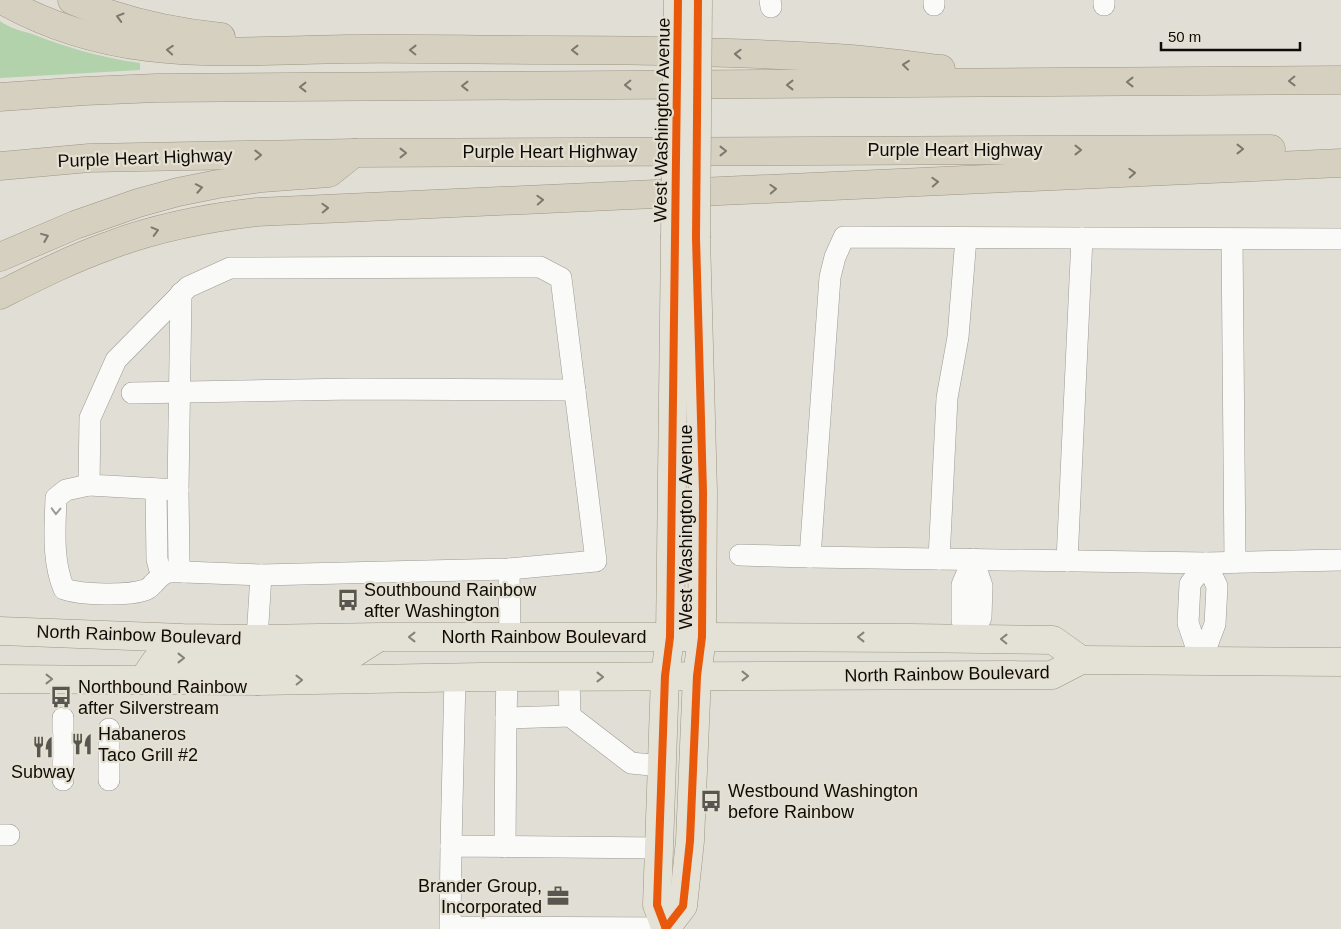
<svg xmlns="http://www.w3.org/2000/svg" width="1341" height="929" font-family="Arial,sans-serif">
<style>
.green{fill:#b1d2ab}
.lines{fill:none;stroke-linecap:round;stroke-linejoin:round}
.minor-casing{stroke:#9c9a94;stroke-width:22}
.major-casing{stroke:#9d9581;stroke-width:29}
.highway-casing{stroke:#9d9581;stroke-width:29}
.minor{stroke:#fafaf9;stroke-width:21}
.major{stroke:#e4e1d7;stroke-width:28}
.highway{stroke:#d6d0c0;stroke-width:28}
.major-bridge-casing{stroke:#9d9581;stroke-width:29;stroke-linecap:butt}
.major-bridge{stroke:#e4e1d7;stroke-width:28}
.cycleway-casing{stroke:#e5e0d2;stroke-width:11}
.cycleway{stroke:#e8590c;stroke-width:8}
.oneway{stroke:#7c786d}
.oneway2{stroke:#9c9b99}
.oneway3{stroke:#84817a}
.labels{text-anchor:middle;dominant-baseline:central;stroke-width:4.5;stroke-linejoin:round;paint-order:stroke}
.street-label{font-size:18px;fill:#0e0c08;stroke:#e5e0d2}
.poi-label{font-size:18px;fill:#0e0c08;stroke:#e5e0d2;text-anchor:start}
</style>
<rect width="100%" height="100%" fill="#e1ded6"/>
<!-- green -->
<path class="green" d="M0,21C9,28 22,31 32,34C68,48 103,58 140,63V70L0,78Z"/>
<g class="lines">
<!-- minor casing -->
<g class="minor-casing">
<g id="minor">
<path d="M770,0L771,7"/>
<path d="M934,0V5"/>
<path d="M1104,5V0"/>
<path d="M1232,239L1235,562"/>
<path d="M1341,239L844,237L835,257L830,277L810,557L1206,563L1341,560"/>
<path d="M540,267L561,278L596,561L509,569L261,575L184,572L179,564L178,490L89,485L90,418L116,360L188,287L230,268Z"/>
<path d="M132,393L354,389L575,390"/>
<path d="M89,485L66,490L56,498C55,528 52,561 64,589C82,595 127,596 145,590C149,589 151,586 154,583C165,571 168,571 184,572"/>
<path d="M156,489L157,559L159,567L163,573"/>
<path d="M178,490L181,293"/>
<path d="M740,555L810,557"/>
<path d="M939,559L947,398L958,337L966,238"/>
<path d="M973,559L982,586L981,617L972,639L962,620V585Z"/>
<path d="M1067,561L1082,238"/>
<path d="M1206,563L1217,586L1215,624L1201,661L1188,623L1190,584Z"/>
<path d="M509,569L510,637"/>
<path d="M257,639L261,575"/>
<path d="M569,677L570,716"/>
<path d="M63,718V780"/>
<path d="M506,718L507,677"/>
<path d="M109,780V729"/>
<path d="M0,835H9"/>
<path d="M451,846L455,678"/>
<path d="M505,847L506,718L570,716L631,763L661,766"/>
<path d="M659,848L451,846L450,927L666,928"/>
</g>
</g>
<!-- major casing -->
<g class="major-casing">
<g id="major">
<path d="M0,631L183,638L257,639L380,637H702L910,638L1053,640L1081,660"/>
<path d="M0,679L258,681L481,677L1052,675L1081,660L1341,662"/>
<path d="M143,680L156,661L166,658L234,657C247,654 250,648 257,639"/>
<path d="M258,681L263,665L270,660L279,658L342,657L351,655L376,639"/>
<path d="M666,928L683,906L690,841L697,676L702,637L703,492L696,238"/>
<path d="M666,929L657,905L665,676L670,637L675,238"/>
</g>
</g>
<!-- highway casing -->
<g class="highway-casing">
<g id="highway">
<path d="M2,0C115,64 222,51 346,49C411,48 476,50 541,50C640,50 738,52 837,58C871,60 906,65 941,69"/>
<path d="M72,0C119,20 171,32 221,37"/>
<path d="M0,97L85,91L157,88C551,86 946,85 1341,80"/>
<path d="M0,166L89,158L354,153L1271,149"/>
<path d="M0,257L75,225L138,203L178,192L218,184L262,178L329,173L354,153"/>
<path d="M0,295C36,277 71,259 108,246C155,228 206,218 257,212L1341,163"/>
</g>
</g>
<!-- minor -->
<use href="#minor" class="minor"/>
<!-- major -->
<use href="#major" class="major"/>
<!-- highway -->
<use href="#highway" class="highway"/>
<!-- major-bridge casing -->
<g class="major-bridge-casing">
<g id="major-bridge">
<path d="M675,238L678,0"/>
<path d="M696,238L698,0"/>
</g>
</g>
<!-- major-bridge -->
<use href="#major-bridge" class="major-bridge"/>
<!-- cycleway casing -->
<g class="cycleway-casing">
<g id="cycleway">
<path d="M666,928L683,906L690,841L697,676L702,637L703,492L696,238L698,0"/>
<path d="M666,929L657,905L665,676L670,637L678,0"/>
</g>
</g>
<!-- cycleway -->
<use href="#cycleway" class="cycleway"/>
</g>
<!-- one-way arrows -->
<defs><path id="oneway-chevron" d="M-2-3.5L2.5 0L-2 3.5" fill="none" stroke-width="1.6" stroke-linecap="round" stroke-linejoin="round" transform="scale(1.25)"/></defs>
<g class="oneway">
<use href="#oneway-chevron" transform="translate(120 17) rotate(-164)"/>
<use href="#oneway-chevron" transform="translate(170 50) rotate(-176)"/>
<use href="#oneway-chevron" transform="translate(413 50) rotate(-179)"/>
<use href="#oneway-chevron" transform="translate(575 50) rotate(-180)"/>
<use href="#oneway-chevron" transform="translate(738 54) rotate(-178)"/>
<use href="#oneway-chevron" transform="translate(906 65) rotate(-174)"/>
<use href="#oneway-chevron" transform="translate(1292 81) rotate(179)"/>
<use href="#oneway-chevron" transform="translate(1130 82) rotate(180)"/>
<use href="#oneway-chevron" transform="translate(628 85) rotate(179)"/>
<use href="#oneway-chevron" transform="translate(790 85) rotate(-180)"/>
<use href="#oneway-chevron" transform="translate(465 86) rotate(180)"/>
<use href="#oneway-chevron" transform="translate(303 87) rotate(180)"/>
<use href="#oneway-chevron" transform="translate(1240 149)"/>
<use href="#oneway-chevron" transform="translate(1078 150)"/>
<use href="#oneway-chevron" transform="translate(723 151)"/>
<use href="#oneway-chevron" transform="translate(403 153)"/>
<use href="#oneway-chevron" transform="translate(258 155) rotate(-1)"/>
<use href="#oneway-chevron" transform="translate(1132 173) rotate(-3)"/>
<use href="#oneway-chevron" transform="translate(935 182) rotate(-3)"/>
<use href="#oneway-chevron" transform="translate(199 188) rotate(-11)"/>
<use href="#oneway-chevron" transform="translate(773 189) rotate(-3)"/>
<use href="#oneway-chevron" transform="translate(540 200) rotate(-3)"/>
<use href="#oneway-chevron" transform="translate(325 208) rotate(-2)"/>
<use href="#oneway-chevron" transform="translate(155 231) rotate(-15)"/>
<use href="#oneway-chevron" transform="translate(45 237) rotate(-22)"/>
</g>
<use class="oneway2" href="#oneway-chevron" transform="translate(56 511) rotate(92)"/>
<g class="oneway3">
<use href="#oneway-chevron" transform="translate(412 637) rotate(180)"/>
<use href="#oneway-chevron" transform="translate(861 637) rotate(-180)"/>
<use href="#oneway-chevron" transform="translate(1004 639) rotate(-179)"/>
<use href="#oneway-chevron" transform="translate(181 658)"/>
<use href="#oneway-chevron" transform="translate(745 676)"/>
<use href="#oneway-chevron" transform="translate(600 677)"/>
<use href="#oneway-chevron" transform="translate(49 679)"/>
<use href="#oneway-chevron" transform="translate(299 680) rotate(-1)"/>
</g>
<!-- icons -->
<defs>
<g id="bus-bare" transform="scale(1.725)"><path d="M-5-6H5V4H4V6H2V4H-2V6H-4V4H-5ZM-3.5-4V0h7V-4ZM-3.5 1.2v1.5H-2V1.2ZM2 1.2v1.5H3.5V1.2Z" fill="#585650" stroke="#e5e0d2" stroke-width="2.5" paint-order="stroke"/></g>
<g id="restaurant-bare" transform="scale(1.725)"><path d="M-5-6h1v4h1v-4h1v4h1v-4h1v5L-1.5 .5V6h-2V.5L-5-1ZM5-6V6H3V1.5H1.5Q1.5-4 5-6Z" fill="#585650" stroke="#e5e0d2" stroke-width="2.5" paint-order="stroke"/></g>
<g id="office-bare" transform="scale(1.725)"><path d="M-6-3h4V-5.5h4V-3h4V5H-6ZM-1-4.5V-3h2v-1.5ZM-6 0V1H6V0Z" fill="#585650" stroke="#e5e0d2" stroke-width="2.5" paint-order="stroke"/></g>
</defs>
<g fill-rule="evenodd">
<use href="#bus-bare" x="348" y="600"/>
<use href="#bus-bare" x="61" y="697"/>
<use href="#restaurant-bare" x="82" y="744"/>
<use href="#restaurant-bare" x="43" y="747"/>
<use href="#bus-bare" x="711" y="801"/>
<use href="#office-bare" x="558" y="896"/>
</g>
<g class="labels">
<!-- street labels -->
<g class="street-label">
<text transform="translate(662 120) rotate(-89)">West Washington Avenue</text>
<text x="955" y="150">Purple Heart Highway</text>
<text x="550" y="152">Purple Heart Highway</text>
<text transform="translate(145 158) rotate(-2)">Purple Heart Highway</text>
<text transform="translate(686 527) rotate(-90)">West Washington Avenue</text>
<text transform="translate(139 635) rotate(2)">North Rainbow Boulevard</text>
<text x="544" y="637">North Rainbow Boulevard</text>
<text transform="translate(947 674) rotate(-1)">North Rainbow Boulevard</text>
</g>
<!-- poi labels -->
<g class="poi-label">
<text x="364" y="590">Southbound Rainbow<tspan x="364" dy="21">after Washington</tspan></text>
<text x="78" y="687">Northbound Rainbow<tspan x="78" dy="21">after Silverstream</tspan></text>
<text x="98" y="734">Habaneros<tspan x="98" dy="21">Taco Grill #2</tspan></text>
<text x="43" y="772" text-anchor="middle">Subway</text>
<text x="728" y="791">Westbound Washington<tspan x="728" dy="21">before Rainbow</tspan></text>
<text x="542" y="886" text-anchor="end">Brander Group,<tspan x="542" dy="21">Incorporated</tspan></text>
</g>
</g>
<!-- scale -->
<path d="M1161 42v8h139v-8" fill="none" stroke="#0e0c08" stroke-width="2.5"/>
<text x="1168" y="42" font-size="15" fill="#0e0c08" stroke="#e5e0d2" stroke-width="4" paint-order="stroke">50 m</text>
</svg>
